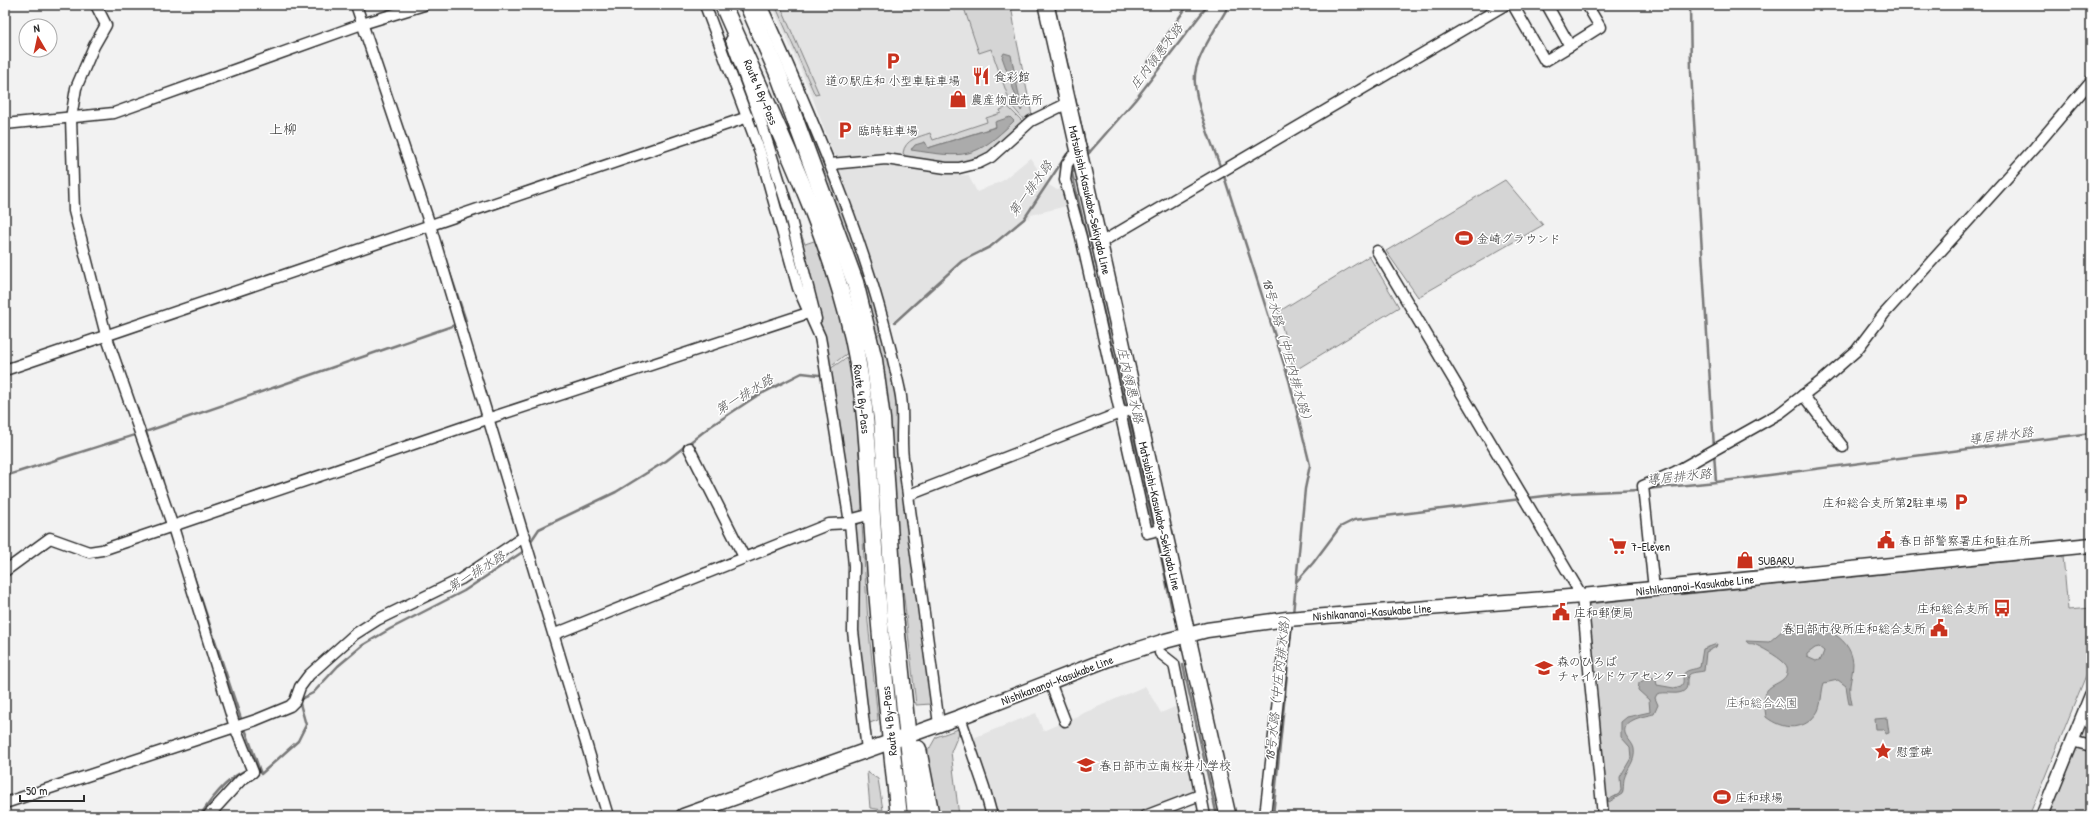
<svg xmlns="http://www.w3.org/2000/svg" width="2096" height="821" font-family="'Patrick Hand','Klee One',sans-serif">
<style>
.built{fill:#e3e3e3}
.green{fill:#d5d5d5;stroke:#808080;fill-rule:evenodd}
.water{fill:#ababab;stroke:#787878;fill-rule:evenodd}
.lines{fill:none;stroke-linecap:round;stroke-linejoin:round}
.stream{stroke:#787878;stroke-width:2.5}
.minor-casing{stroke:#2b2b2b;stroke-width:13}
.tertiary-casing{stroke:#2b2b2b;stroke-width:15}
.secondary-casing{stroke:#2b2b2b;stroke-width:17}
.primary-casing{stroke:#2b2b2b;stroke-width:18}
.trunk-casing{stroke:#2b2b2b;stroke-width:19}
.minor{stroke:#fff;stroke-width:10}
.tertiary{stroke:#fff;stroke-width:12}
.secondary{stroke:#fff;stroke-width:14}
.primary{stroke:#fff;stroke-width:15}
.trunk{stroke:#fff;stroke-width:16}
.labels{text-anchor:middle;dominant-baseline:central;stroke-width:3;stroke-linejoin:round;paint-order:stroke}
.poi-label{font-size:12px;fill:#2b2b2b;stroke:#fff;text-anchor:start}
.street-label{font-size:12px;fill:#2b2b2b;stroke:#fff}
.park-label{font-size:12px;fill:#565656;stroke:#fff}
.water-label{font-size:13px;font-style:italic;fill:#585858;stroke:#fff}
.quarter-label{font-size:14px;fill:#2b2b2b;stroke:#fff}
</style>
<rect width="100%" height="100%" fill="#f2f2f2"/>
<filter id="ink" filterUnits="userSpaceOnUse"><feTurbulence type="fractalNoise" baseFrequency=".025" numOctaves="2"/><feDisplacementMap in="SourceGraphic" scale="8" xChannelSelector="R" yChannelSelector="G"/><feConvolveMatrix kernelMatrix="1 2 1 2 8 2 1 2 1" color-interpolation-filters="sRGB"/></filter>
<g filter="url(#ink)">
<!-- built -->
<g class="built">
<path d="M772,5H1011L1017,42L1032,115L999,146L943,163L909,157L879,155L835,158L812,96Z"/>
<path d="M1030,158L1049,185L1057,190L1067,188L1070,205L1031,215L1029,219L1025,217L1000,237L963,262L887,326L838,169L878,164L916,167L957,175H968L977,192L1002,181Z"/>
<path d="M1145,686L1161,713L1177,706L1196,792L1135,816H998L973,738L1036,713L1043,731Z"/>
<path d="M2091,714V743L2081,740Z"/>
</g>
<!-- green -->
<g class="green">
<path d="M775,5H780L819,94L815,95Z"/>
<path d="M963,5H1011L1017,42L1032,115L1025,121L1011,105L991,49L979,53Z"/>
<path d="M760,10L836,188L867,280L881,330L875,335Z"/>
<path d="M1008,107L1024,123C998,145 981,166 943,163C931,162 919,158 906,157L903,153C905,139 919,137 930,133L933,140L987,122L986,118L1001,113L1000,110ZM1014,121C975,159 963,158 911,149L925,142L928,148Z"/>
<path d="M1505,180L1543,225L1418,297L1386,251Z"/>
<path d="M796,221L805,244L817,240L833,287L849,352L829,367Z"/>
<path d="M1369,256L1399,307L1294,371L1278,312Z"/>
<path d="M882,333L897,395L931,704L916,705L875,337Z"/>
<path d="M850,355L857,417L862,507L859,514L852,516L830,369Z"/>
<path d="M852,522H860L862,525L868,622L878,720L867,724L857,636Z"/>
<path d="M2063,556L2068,610L2091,608V663L2029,816H1607L1588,604Z"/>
<path d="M961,728L951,752L959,816H939L927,753L936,737Z"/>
<path d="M2078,745L2091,749V816H2049Z"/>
<path d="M867,772L878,779L883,810L870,808Z"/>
</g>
<!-- water -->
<g class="water">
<path d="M1004,53L1011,55L1022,110L1021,111L1002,57Z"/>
<path d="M1010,117L1014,121C974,160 965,158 911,150L915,145L925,142L928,148L996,127L995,122Z"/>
<path d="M1791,623C1817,624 1850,633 1853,663C1853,671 1851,678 1850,685C1849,691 1851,698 1852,704H1849L1846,686L1838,680L1824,683C1821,692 1822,702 1818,711C1806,732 1782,730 1766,717C1765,709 1763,700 1766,692C1771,682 1790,683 1787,667C1785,660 1761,647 1754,644C1750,643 1749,645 1746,641L1769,642ZM1819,647L1824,651L1821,659L1816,661L1807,657V654L1815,648Z"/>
<path d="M1717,644L1716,647L1706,652L1704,671C1700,672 1691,672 1689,675C1684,680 1691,688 1682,692C1674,695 1666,691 1657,694L1655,698L1658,705L1654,714C1646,716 1622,719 1625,733C1627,739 1633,743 1634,749C1636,761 1627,768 1624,779C1623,784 1624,789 1622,794L1609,802L1608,800L1619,794L1621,790L1620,777L1631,758L1630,747L1621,737V722L1627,717L1650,712L1649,700L1638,690L1639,683L1649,677L1656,680L1657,685L1674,688L1681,686C1684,682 1683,681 1683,676C1684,669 1695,670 1700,667L1703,649Z"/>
<path d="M1887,718L1889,733L1885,734L1884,729H1876L1875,719Z"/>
</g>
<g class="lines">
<!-- stream -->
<g class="stream">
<path d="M1054,5L1086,147L1090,152"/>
<path d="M1690,5L1691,72L1714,448"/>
<path d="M1146,65L1188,5"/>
<path d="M1088,154L1135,100L1208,5"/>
<path d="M1076,168L1072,173L1126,409"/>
<path d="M1221,169C1213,145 1192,98 1195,74C1198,53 1219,24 1229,5"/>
<path d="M1223,173L1289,380L1310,465L1305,489L1293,614"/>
<path d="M443,252L466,321L463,322"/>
<path d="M895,322L962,261L990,247L1024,219L1067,154"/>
<path d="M1128,414L1154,528"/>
<path d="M145,432L458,324"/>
<path d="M146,432L163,482"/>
<path d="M1714,453L1716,482"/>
<path d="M5,476L138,434"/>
<path d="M1647,489L1716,482L2091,433"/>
<path d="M1528,498L1570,493L1640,490"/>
<path d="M1156,532L1172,610"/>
<path d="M529,544L539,529L616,492L666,461L711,426L755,397L802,373L819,375"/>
<path d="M188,559L242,722"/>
<path d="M1297,581L1313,563L1340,527L1354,520L1521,499"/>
<path d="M1183,665L1217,816"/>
<path d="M244,726L261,774L298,741L306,725L299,700L313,693L338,666L363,645L390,629L464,591L524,551"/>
<path d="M200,816C211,799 229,776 249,769"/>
<path d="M1273,816L1292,623"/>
</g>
<!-- minor casing -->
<g class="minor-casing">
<g id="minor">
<path d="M96,5L106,25L94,46L76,88L71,118L74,211L106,335L173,527L235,727L253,772L241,780L208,816"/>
<path d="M356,5L430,225L608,816"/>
<path d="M705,5L760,152L798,288L820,337L823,354L850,523L854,566L853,631L867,750"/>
<path d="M759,5L763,9C819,133 873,258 900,391C905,413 900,436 903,458C915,547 927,636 939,724"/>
<path d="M1513,5L1545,61L1570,46L1547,5"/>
<path d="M731,40L761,122L788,208L816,319"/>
<path d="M1570,46L1600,27L1587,5"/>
<path d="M5,124L114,113L362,24L424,5"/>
<path d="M1080,154L1072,157L1067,164L1065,180L1081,237L1147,533L1163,529"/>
<path d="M830,164L886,159L946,168H959L979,163L991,157L1031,121L1068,103"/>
<path d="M1100,243L1505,5"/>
<path d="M1377,251L1582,596L1603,816"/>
<path d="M5,370L748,117"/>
<path d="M1803,395L1843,447"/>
<path d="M689,448L744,557"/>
<path d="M909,495L1120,413L1136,409"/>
<path d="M849,520L872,514"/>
<path d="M5,571L50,538L89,552L102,550L490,418L808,313"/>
<path d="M1654,589L1643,486L1675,472L1780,413L1824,379L1856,351L1884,314L2035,147L2091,81"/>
<path d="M555,634L829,524L850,523"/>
<path d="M1160,653L1174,664L1205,816"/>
<path d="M1050,682L1065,721"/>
<path d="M960,717L984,787L992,816"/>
<path d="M2072,741L2091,746"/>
<path d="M5,803L256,720L290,706L295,701L300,687L309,675L355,634L377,620L461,579L525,536"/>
<path d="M1145,816L1200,795"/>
<path d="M1265,816L1287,619"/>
</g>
</g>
<!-- tertiary casing -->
<g class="tertiary-casing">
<path id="tertiary" d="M2042,816L2091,695"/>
</g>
<!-- secondary casing -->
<g class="secondary-casing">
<path id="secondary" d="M683,816L960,717L1111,658L1165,641L1207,630L1287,619L1582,596L2091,545"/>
</g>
<!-- primary casing -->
<g class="primary-casing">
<path id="primary" d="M1046,5L1228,816"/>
</g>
<!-- trunk casing -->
<g class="trunk-casing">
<g id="trunk">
<path d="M723,5C769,111 828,226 853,338C868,407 869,478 874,548C880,637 889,727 899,816"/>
<path d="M748,5L779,76L855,282L874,360L882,419L895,615L916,816"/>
<path d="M918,749L931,816"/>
</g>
</g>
<!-- minor -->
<use href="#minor" class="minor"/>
<!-- tertiary -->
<use href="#tertiary" class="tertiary"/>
<!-- secondary -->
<use href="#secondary" class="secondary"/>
<!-- primary -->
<use href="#primary" class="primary"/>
<!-- trunk -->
<use href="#trunk" class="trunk"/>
</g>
</g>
<!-- icons -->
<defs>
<g id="parking-bare" transform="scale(1.38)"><path d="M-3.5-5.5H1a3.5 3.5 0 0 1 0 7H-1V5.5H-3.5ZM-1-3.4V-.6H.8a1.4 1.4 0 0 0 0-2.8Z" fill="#c8321e" stroke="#fff" stroke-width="2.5" paint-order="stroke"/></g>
<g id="restaurant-bare" transform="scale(1.38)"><path d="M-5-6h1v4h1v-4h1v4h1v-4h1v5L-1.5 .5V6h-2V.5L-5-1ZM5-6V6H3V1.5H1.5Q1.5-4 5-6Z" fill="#c8321e" stroke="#fff" stroke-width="2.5" paint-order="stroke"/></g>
<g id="shop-bare" transform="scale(1.38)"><path d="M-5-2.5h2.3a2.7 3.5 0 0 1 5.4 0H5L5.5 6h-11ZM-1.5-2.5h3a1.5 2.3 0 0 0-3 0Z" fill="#c8321e" stroke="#fff" stroke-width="2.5" paint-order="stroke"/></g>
<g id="stadium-bare" transform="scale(1.38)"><path d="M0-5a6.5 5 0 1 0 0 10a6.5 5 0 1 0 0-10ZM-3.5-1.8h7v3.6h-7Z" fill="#c8321e" stroke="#fff" stroke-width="2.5" paint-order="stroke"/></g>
<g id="civic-bare" transform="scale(1.38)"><path d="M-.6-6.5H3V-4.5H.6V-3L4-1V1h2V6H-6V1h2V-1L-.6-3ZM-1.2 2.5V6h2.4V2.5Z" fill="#c8321e" stroke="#fff" stroke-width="2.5" paint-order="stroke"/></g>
<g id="supermarket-bare" transform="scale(1.38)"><path d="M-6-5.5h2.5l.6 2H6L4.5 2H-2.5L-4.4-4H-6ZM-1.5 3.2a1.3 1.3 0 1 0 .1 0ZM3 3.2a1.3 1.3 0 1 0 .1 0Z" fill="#c8321e" stroke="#fff" stroke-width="2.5" paint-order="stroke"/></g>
<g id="bus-bare" transform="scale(1.38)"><path d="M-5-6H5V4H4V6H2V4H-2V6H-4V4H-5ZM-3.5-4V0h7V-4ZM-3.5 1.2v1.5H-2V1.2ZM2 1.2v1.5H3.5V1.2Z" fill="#c8321e" stroke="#fff" stroke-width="2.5" paint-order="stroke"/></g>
<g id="school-bare" transform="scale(1.38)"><path d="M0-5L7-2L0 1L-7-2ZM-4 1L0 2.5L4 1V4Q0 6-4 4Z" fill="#c8321e" stroke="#fff" stroke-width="2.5" paint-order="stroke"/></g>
<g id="sight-bare" transform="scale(1.38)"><path d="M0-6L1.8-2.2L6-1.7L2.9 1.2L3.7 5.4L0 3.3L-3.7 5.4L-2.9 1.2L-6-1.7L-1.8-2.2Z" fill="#c8321e" stroke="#fff" stroke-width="2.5" paint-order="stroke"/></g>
</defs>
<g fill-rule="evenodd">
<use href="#parking-bare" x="893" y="61"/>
<use href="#restaurant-bare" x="981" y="76"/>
<use href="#shop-bare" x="958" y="99"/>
<use href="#parking-bare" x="845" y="130"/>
<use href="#stadium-bare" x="1464" y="238"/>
<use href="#parking-bare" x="1961" y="502"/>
<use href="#civic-bare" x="1886" y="540"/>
<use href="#supermarket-bare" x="1618" y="546"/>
<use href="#shop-bare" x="1745" y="560"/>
<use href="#bus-bare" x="2002" y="608"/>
<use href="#civic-bare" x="1561" y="612"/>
<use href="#civic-bare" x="1939" y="628"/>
<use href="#school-bare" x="1544" y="668"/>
<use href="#sight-bare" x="1883" y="751"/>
<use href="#school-bare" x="1086" y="765"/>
<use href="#stadium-bare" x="1722" y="797"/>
</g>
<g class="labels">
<!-- poi labels -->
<g class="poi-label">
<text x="994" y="76">食彩館</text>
<text x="893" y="80" text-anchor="middle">道の駅庄和 小型車駐車場</text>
<text x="971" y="99">農産物直売所</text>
<text x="858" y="130">臨時駐車場</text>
<text x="1477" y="238">金崎グラウンド</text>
<text x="1948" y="502" text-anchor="end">庄和総合支所第2駐車場</text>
<text x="1899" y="540">春日部警察署庄和駐在所</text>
<text x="1631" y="546">7-Eleven</text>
<text x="1758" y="560">SUBARU</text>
<text x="1989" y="608" text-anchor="end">庄和総合支所</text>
<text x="1574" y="612">庄和郵便局</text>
<text x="1926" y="628" text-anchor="end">春日部市役所庄和総合支所</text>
<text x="1557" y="661">森のひろば<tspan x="1557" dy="14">チャイルドケアセンター</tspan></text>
<text x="1896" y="751">慰霊碑</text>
<text x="1099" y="765">春日部市立南桜井小学校</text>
<text x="1735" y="797">庄和球場</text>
</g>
<!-- street labels -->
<g class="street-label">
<text transform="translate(761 92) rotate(67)">Route 4 By-Pass</text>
<text transform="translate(1090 200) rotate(77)">Matsubishi-Kasukabe-Sekiyado Line</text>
<text transform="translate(862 399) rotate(83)">Route 4 By-Pass</text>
<text transform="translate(1160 516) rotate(77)">Matsubishi-Kasukabe-Sekiyado Line</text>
<text transform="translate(1695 585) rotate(-6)">Nishikananoi-Kasukabe Line</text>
<text transform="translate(1372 612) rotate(-4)">Nishikananoi-Kasukabe Line</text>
<text transform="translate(1057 680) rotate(-21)">Nishikananoi-Kasukabe Line</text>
<text transform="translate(889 721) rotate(-96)">Route 4 By-Pass</text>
</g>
<!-- park labels -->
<g class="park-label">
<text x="1762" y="702">庄和総合公園</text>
</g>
<!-- water labels -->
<g class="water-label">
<text transform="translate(1156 56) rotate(-53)">庄内領悪水路</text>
<text transform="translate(1030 188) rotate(-54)">第一排水路</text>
<text transform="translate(1288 352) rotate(74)">18号水路（中庄内排水路）</text>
<text transform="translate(1131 385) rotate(77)">庄内領悪水路</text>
<text transform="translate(744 394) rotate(-31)">第一排水路</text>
<text transform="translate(2001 435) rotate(-7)">導居排水路</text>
<text transform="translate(1679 476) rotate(-6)">導居排水路</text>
<text transform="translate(476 571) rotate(-32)">第一排水路</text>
<text transform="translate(1277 685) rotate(-84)">18号水路（中庄内排水路）</text>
</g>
<!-- quarter labels -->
<g class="quarter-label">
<text x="283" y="128">上柳</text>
</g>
</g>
<!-- margin -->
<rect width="2096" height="821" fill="none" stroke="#fff" stroke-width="20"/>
<rect x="10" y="10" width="2076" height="801" fill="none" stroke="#2b2b2b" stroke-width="1.5" filter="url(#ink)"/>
<!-- north arrow -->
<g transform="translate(38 38) rotate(351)"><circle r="19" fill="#ffffff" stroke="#aaaaaa"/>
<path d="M0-3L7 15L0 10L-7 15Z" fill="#c8321e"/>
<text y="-6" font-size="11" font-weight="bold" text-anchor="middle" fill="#2b2b2b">N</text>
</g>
<!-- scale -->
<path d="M20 795v6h64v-6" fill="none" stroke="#2b2b2b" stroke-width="2"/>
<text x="26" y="795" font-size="12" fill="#2b2b2b" stroke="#ffffff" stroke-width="3" paint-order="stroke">50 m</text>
</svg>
